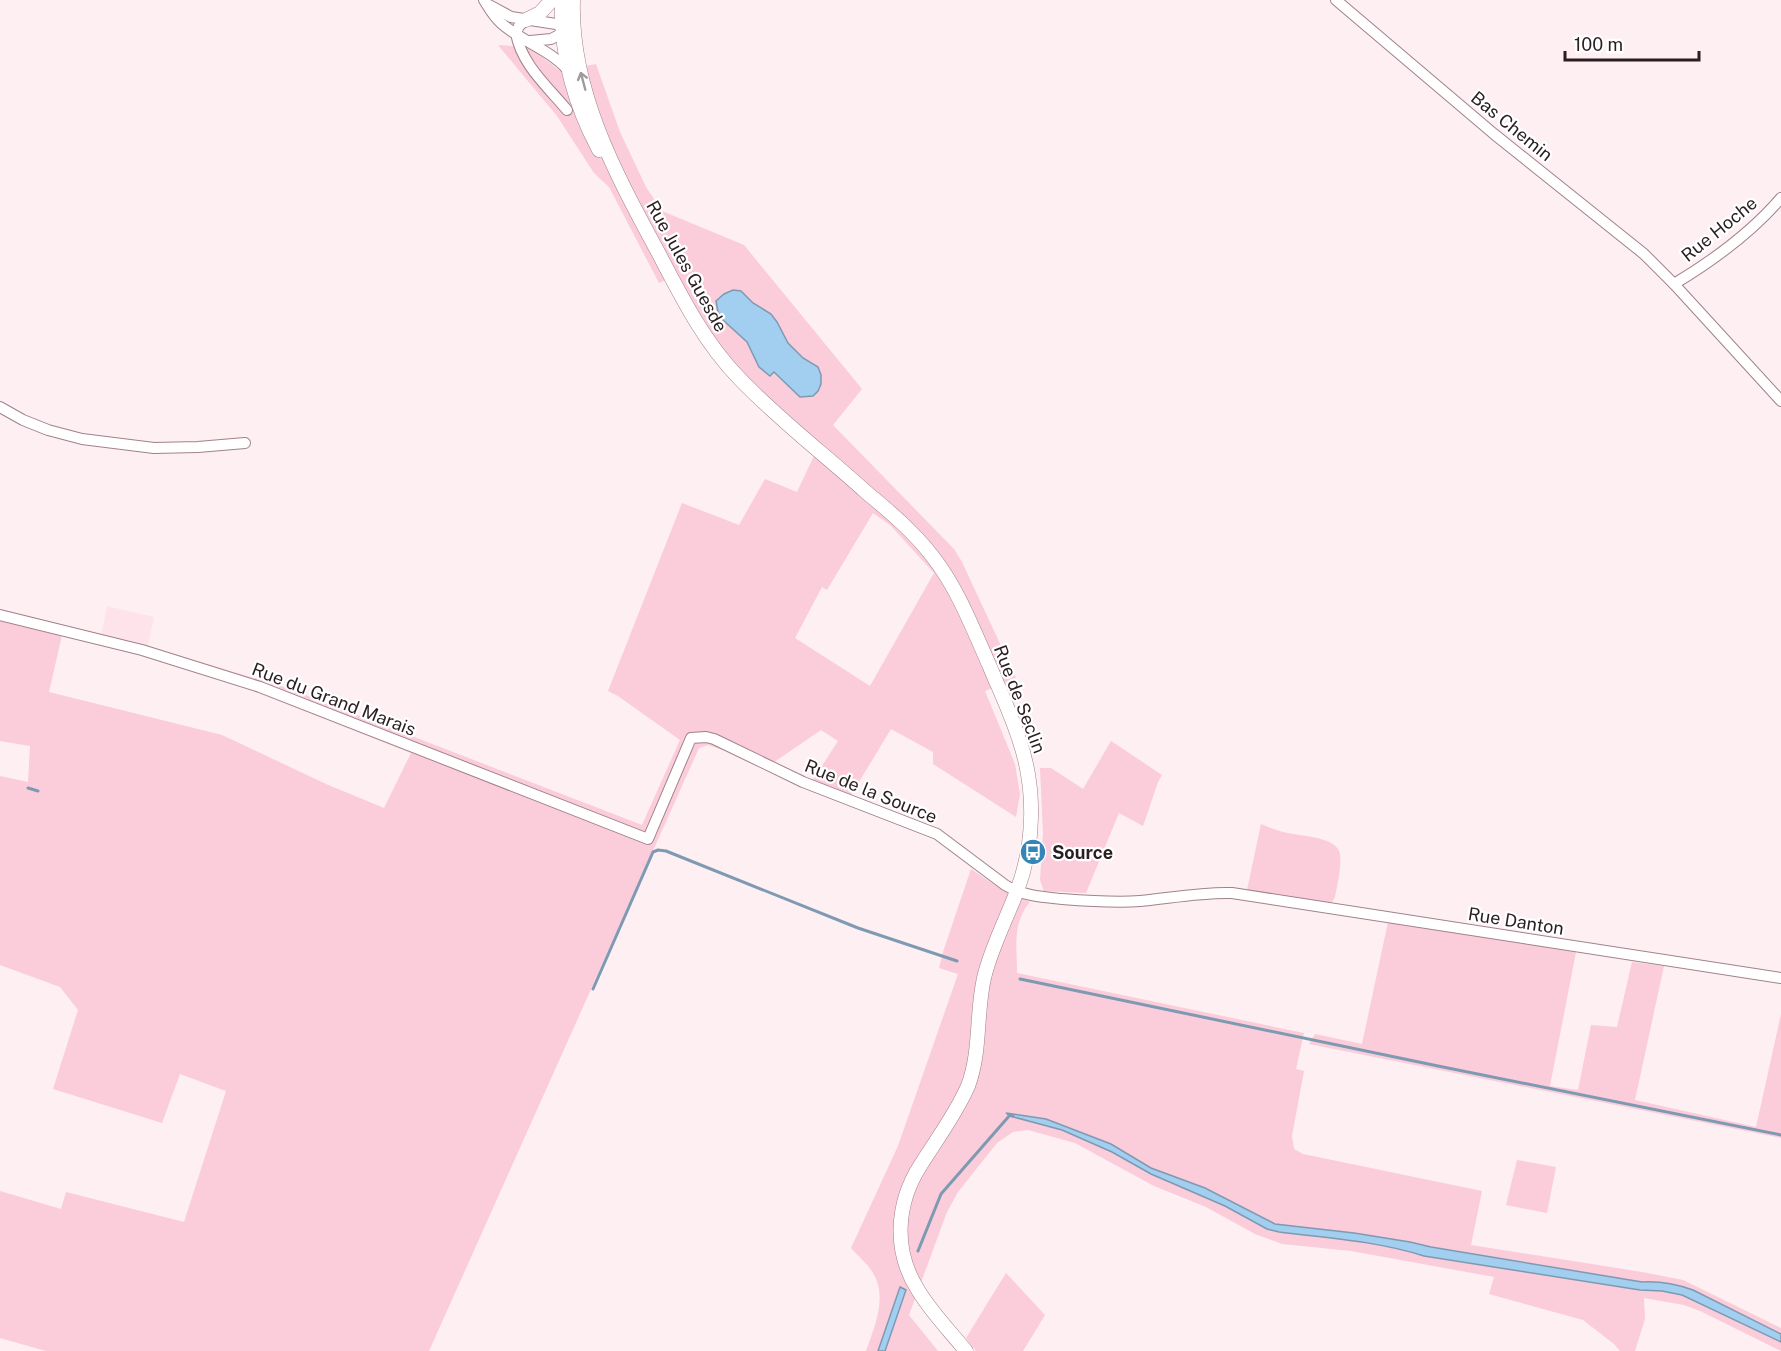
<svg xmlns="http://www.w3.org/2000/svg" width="1781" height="1351" font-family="'Public Sans',sans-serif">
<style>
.built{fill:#fee4ea}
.green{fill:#fbccd9;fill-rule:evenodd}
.water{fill:#a2cfef;stroke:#7e9ab2;stroke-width:1.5}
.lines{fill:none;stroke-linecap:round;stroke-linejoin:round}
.stream{stroke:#7e9ab2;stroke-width:3}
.minor-casing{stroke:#a0828a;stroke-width:12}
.major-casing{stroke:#a0828a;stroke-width:15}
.minor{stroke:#fff;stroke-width:10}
.major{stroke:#fff;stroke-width:14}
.oneway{stroke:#9f9a9c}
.labels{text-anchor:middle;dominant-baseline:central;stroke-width:4.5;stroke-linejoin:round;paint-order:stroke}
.street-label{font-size:18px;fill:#2a1e22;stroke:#fff}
.poi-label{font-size:18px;font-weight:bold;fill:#2a1e22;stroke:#fff;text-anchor:start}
</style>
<rect width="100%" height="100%" fill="#fdeff2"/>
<!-- built -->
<path class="built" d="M107,606L154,617L148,646L101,636Z"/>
<!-- green -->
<g class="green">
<path d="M498,45L529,47L560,71L596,64L620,132L646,187L662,211L744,245L862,389L833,425L954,549L962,562L1016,678L985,691L1015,764L1020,794L1016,817L933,764V752L891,729L851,795L813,780L838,741L821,730L764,769L731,753L708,745L699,748L429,1351H46L0,1338V1191L61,1209L66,1192L184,1222L226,1091L180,1074L162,1123L53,1089L78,1010L60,987L0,965V776L28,782L30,746L0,741V609L148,646L290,689L642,825L680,740L618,696L608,691L682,503L739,525L765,479L797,492L820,443L746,378L712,337L677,275L659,283L609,187L594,173L557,116ZM873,513L890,525L934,573L870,686L795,638L822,587L827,590ZM62,635L143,655L240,686L411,753L384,808L326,784L222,735L49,692Z"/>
<path d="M1111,741L1162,775L1158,782L1143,826L1119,813L1086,893L1044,891L1040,880L1043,833L1040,768H1051L1083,789Z"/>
<path d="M1261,824C1268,827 1276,830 1283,832C1297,836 1333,836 1339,851C1343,861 1337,886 1335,897L1332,902L1325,904L1247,890Z"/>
<path d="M971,869L1002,890L1030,902C1012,923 1017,947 1017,973L1304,1033L1296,1069L1304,1071L1292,1136L1294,1149L1303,1154L1482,1191L1471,1245L1642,1272L1683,1280L1781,1328V1351L1700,1311L1684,1305L1644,1298L1645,1319L1635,1351H1620L1614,1344L1583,1320L1489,1294L1494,1277L1351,1251L1282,1244L1255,1234L1206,1207L1154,1186L1075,1143L1028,1130L1013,1132L997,1143L958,1192L947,1212L909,1315L938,1351H866C874,1328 888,1297 873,1273C868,1264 858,1256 851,1248L898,1146L958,974L939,968L943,952Z"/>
<path d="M1388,922L1576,952L1550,1086L1578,1090L1591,1025L1617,1027L1632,962L1664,966L1635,1100L1756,1127L1781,1014V1138L1309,1044L1315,1034L1362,1044Z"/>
<path d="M1517,1160L1556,1167L1547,1213L1506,1205Z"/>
<path d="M1006,1273L1045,1315L1023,1351H976L966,1338Z"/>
</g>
<!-- water -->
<g class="water">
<path d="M733,290L741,291L753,303L771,314L777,322L788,343L803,358L818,367L821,375V384L818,391L813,396L800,397L774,372L770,376L759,367L747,342L723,320L718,312L716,301L724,294Z"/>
<path d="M1006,1113L1046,1119L1111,1144L1151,1168L1205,1188L1275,1224L1354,1233L1410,1242L1431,1247L1642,1282C1660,1281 1676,1284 1693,1290L1781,1334V1342L1682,1295L1662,1291L1640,1290L1424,1256C1377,1241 1327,1238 1279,1232L1267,1229L1225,1206L1151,1174L1112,1152L1062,1130L1010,1116Z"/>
<path d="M900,1287L906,1290L885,1351H878Z"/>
</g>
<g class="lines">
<!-- stream -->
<g class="stream">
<path d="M28,788L38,791"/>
<path d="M1020,979L1438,1066L1781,1135"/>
<path d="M593,989L653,852L658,850L666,851L858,928L957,961"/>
<path d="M918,1251L941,1194L1010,1115L1013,1116"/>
</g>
<!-- minor casing -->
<g class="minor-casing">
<g id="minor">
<path d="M484,0C489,8 494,17 501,23C522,42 549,49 568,70"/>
<path d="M1336,0L1494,134L1644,254L1674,284L1781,401"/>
<path d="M489,5L511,17L569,26"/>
<path d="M526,20L519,26L516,33C521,64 548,87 567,110"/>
<path d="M530,41L551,39L569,30"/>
<path d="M1674,284C1714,260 1751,233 1781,198"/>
<path d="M0,407L23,420L48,430L82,439L154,448L198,447L245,443"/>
<path d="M0,615L142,650L260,687L648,839L691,738L706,737L714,739L803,782L937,834L1005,885C1023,896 1041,897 1062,899C1088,901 1114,903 1140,901C1171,898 1201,892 1232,893L1781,978"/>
</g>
</g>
<!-- major casing -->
<g class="major-casing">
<g id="major">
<path d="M562,0C560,53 574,103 599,150"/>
<path d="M573,0C570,92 617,176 659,254C682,298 704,342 739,378C778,419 824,454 866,492C890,512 914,532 933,557C958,589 973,629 990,667C1000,691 1011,714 1019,739C1036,788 1035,843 1017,891C1006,920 991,948 984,978C976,1013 981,1052 968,1086C956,1114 936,1140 920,1166C896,1204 893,1251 918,1290C931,1312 950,1331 966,1351"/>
<path d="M526,20L540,13L552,0"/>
</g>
</g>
<!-- minor -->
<use href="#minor" class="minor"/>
<!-- major -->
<use href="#major" class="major"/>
</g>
<!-- one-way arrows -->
<defs><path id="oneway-shaft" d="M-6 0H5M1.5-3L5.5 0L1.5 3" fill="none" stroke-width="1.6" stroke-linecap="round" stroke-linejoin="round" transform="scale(1.5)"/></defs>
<use class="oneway" href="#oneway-shaft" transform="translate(583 81) rotate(-105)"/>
<!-- icons -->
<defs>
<g id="bus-disc" transform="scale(1.35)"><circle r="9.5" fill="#3585b7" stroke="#fff"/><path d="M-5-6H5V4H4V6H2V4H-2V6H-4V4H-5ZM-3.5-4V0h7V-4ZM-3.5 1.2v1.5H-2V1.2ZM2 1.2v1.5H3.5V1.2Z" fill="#fff"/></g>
</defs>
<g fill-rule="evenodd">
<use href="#bus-disc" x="1033" y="852"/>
</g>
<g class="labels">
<!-- street labels -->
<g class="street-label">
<text transform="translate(1512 126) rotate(39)">Bas Chemin</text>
<text transform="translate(1719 229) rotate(-39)">Rue Hoche</text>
<text transform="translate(687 266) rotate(61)">Rue Jules Guesde</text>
<text transform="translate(334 699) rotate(21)">Rue du Grand Marais</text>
<text transform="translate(1020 699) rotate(69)">Rue de Seclin</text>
<text transform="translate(871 791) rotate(22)">Rue de la Source</text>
<text transform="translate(1516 921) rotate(9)">Rue Danton</text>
</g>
<!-- poi labels -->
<g class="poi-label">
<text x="1052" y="852">Source</text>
</g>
</g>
<!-- scale -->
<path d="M1565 51v9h134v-9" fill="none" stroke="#2a1e22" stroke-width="3"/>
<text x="1574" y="51" font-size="18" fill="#2a1e22" stroke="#ffffff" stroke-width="4.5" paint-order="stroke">100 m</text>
</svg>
